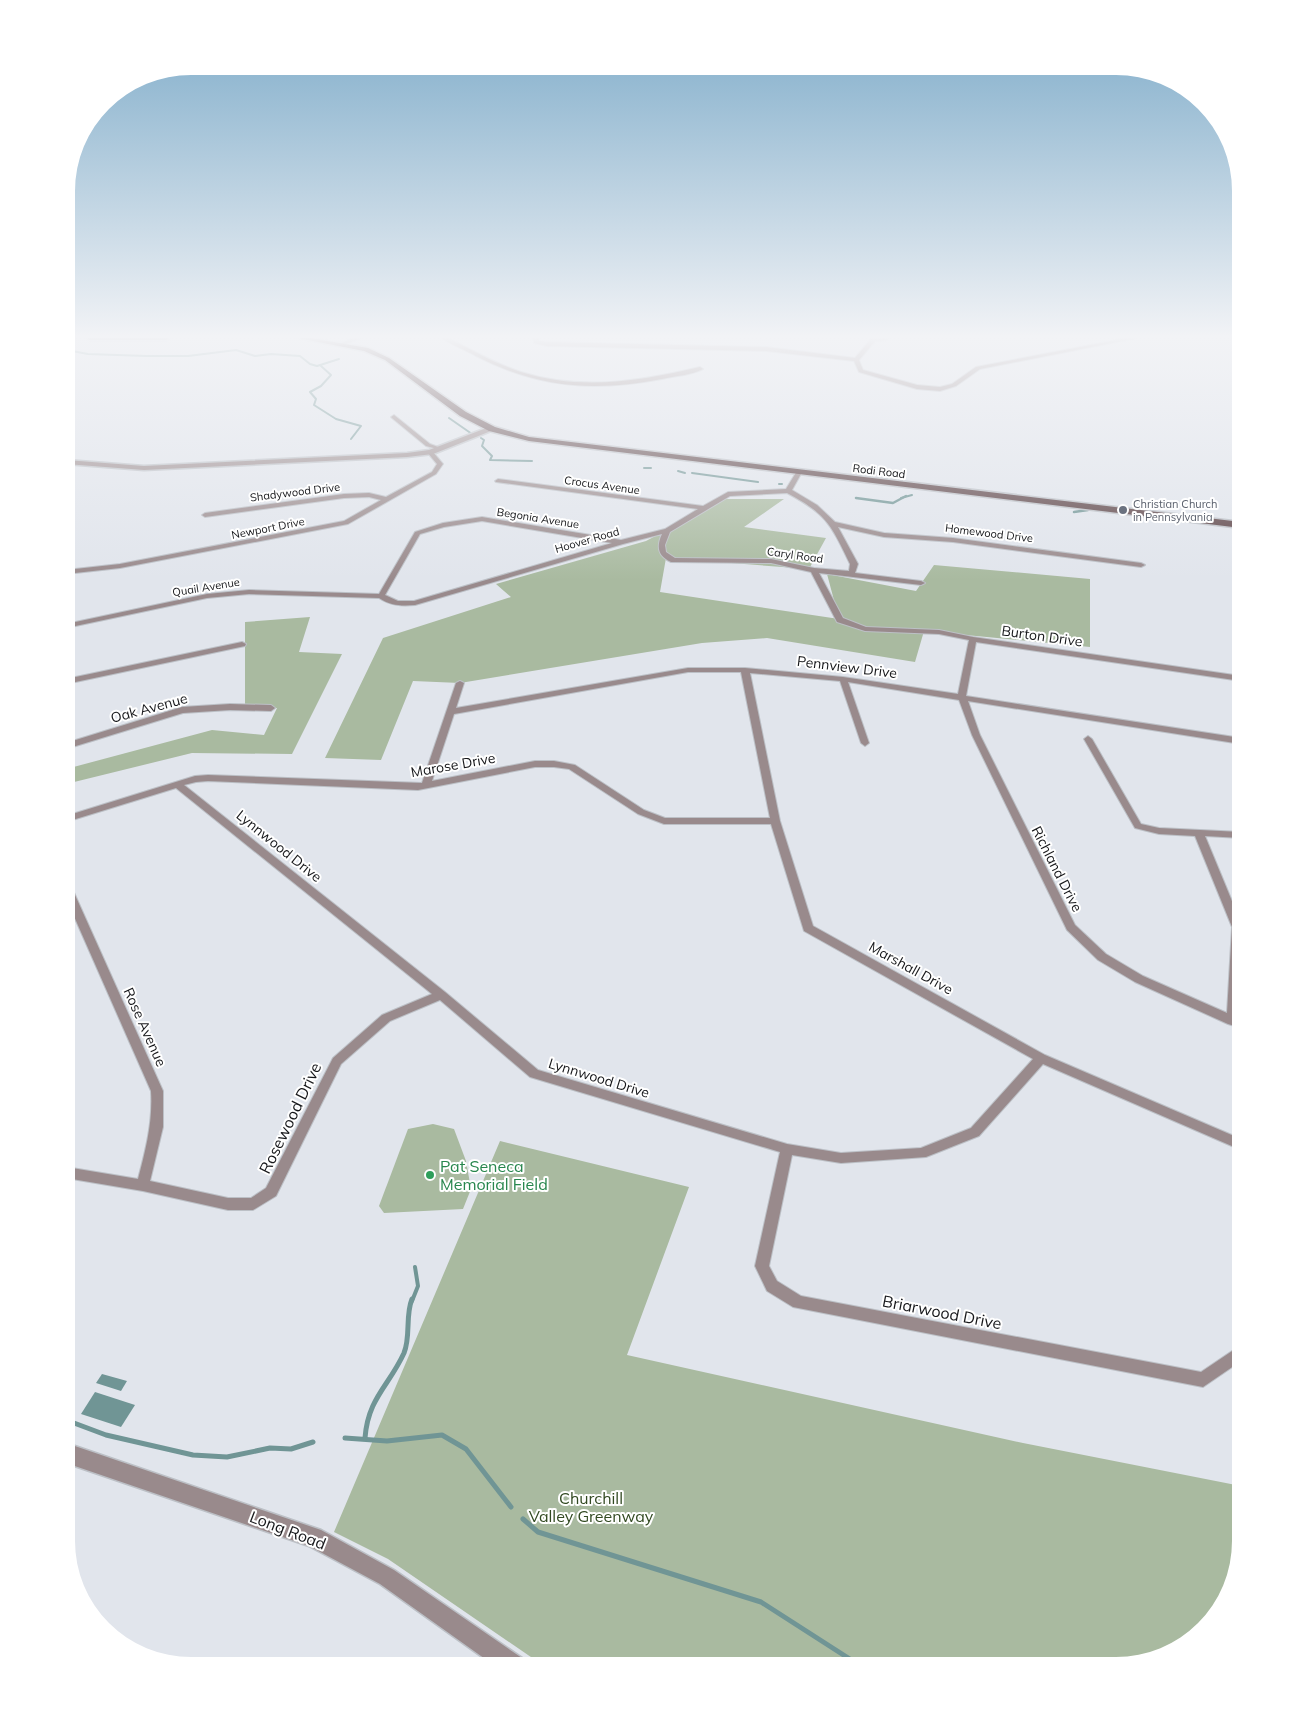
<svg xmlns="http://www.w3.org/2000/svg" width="1307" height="1732" font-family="Mulish,sans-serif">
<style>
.green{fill:#a9baa0}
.water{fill:#709595}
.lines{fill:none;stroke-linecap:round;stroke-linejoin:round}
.stream-far3{stroke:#709595;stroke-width:2}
.stream-far2{stroke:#709595;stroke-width:2.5}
.stream-far1{stroke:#709595;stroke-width:4}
.stream{stroke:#709595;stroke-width:5}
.minor-casing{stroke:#bcc0c6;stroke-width:2}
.tertiary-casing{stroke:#bcc0c6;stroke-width:3}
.primary-casing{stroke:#bcc0c6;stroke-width:3}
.minor{fill:#998a8c;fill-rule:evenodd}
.tertiary{fill:#998a8c;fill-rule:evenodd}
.primary{fill:#5a4144;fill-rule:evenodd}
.worship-dot{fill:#6b7280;stroke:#fff;stroke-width:2}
.leisure-dot{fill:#2e9e5b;stroke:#fff;stroke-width:2}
.labels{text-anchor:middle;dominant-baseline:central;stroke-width:4;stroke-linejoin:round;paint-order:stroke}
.far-street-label{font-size:11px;fill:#16171a;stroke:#fff}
.far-worship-label{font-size:11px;fill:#5b616d;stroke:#fff;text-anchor:start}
.street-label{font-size:14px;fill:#16171a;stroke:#fff}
.near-street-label{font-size:16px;fill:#16171a;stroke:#fff}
.near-leisure-label{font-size:16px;fill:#27864d;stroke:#fff;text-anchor:start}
.near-park-label{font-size:16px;fill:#314921;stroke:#fff}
</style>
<rect width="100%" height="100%" fill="#e1e5ec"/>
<!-- green -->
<g class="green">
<path d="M725,499H784L744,527L826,538L809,569L666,558L660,592L839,619L827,574L916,591L934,565L1090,579V647L924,631L915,662L767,638L702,643L460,683L413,681L381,760L325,758L383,638L511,597L496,584L646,541Z"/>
<path d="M310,617L299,652L342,654L292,754L192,753L66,784V769L212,730L264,735L277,708L245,707V622Z"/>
<path d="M433,1124L454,1129L466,1161L471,1189L463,1209L384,1213L379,1206L408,1129Z"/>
<path d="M500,1141L689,1187L627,1355L1023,1443L1241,1486V1542L1224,1603L1185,1645L1117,1666H544L388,1559L334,1532Z"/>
</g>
<!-- water -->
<g class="water">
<path d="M102,1374L127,1381L121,1391L96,1383Z"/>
<path d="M95,1392L135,1405L121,1427L81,1414Z"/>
</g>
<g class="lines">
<!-- stream-far3 -->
<g class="stream-far3">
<path d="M67,350L88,354L147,356H188L236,350L255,356L271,354L300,356L310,364L317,366L339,359"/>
<path d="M321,366L331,375L321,386L310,392L316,399L314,405L336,419L361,426L351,439"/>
<path d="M449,418L472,434"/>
<path d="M481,438L484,440L482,446L492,456L490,460L532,461"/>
<path d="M644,468H651"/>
<path d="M678,471L685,473"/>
<path d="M692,473L758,482"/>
<path d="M779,484H782"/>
<path d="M901,498L912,495"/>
</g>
<!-- stream-far2 -->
<g class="stream-far2">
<path d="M856,498L893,503L906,496"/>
<path d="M1074,512L1088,510"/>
</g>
<!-- stream-far1 -->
<path class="stream-far1" d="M412,1301L418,1286L415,1267"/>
<!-- stream -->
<g class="stream">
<path d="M66,1420L106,1435L193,1455L227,1457L270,1448L291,1449L313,1442"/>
<path d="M345,1438L387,1441L442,1435L466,1449L511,1507"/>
<path d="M365,1438C368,1398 389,1386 404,1353C411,1336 405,1316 412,1299"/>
<path d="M523,1519L538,1532L761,1602L856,1663L923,1660L944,1666"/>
</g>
<!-- minor casing -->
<g class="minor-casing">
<g id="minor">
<path d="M353,338H360L344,345L339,344Z"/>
<path d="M442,338H448C472,350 496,364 521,372C581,391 641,381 700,367L703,369C692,375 675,376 662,379C593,392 539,388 476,356C465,350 452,345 442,338Z"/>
<path d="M533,338H538L539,341L547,342L766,347L855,358L871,339L887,338L888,340L875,341L859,360L863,370L917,385L940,387L952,384L976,367L1127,338H1137L980,369L956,386L940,391L917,389L859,372L854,361L766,351L547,346L534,343Z"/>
<path d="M394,415L430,444L441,448V450L426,446L392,418L391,417Z"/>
<path d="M428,451H432L443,464L436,474L348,524L120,568L66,574V570L120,564L344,521L381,500L369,497L344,498L205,517L202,515L205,513L344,494L369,493L386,497L432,472L437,464L427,452Z"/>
<path d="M797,471L802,472L792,490L817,505L835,522L884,533L953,538L1141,563L1145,565L1141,567L953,542L884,537L838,527L858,564L855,573L921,581L925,583L921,585L819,573L843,618L866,627L939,630L973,637L1241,676V681L976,642L966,696L1241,738V744L968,701L980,735L1075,925L1106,954L1143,976L1227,1013L1232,927L1195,836L1159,834L1135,828L1084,739L1088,736L1092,739L1141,824L1159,828L1241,832V838L1205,836L1241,923L1238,1018L1241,1019V1028L1228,1024L1135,982L1098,960L1067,930L972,735L959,700L848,682L869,743L865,746L861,743L840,681L750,673L780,821L813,926L1045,1055L1241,1139V1150L1043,1064L979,1136L926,1157L841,1163L792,1155L769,1266L777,1281L801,1296L1201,1372L1241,1345V1361L1203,1387L793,1307L767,1291L755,1266L780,1152L530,1077L440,1000L390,1021L341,1064L276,1196L253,1210H228L143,1191L66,1178V1167L138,1179C146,1149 153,1121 151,1091L66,898V883L71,886L163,1091V1127L150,1181L228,1198H251L266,1188L333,1058L382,1015L432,994L176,788L66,822V816L195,776L208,775L422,783L456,683L460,681L464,683L456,708L688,668H745L843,677L958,694L969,640L939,634L865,631L837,622L811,572L771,563L671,562C658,556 656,547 662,534L623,544L415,605C402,606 391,606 379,598L249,594L207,598L66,628V624L207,594L249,590L379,594L415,532L443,523L482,517L621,540L665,529L698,509L496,482L495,481L498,479L703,506L728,492L786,489ZM787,493C827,514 831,525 850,564L849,571L814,568L771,559L675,558L666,552L665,545L670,532L730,496ZM482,521L612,543L414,601H398L385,595L420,534L444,527ZM688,672H741L770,818H665L644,810L575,765L554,761H535L432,781L454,714ZM535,767H554L569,769L638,814L664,824H771L804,931L1033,1059L971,1128L921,1148L841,1153L787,1144L538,1070L445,992L184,785L196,782L208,781L418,790Z"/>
<path d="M242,642L246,644L245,646L66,684V679Z"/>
<path d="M230,704L271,705L275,708L271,711L230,710L183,713L66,749V743L182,707Z"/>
</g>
</g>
<!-- tertiary casing -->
<g class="tertiary-casing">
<g id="tertiary">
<path d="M489,427L496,429L433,454L407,457L144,470L66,464V460L144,466L407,453L429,450Z"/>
<path d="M66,1443L321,1530L394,1570L522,1658L525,1666H495L380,1584L309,1546L66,1463Z"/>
</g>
</g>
<!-- primary casing -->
<g class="primary-casing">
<g id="primary">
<path d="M87,338H169L166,340H90Z"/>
<path d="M298,338H311L368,348L389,358L466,412L495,427L529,437L1241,522V528L529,441L489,431L460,416L385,360L364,351Z"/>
</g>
</g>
<!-- minor -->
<use href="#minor" class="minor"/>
<!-- tertiary -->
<use href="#tertiary" class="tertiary"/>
<!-- primary -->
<use href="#primary" class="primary"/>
</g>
<!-- sky -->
<linearGradient id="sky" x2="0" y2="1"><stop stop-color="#78a8c7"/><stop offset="0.58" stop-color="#f2f3f6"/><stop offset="1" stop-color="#f2f3f6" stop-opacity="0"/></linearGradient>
<rect width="1307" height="580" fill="url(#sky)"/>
<!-- markers -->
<circle class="worship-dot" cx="1123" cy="510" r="5"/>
<circle class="leisure-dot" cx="430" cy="1175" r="5"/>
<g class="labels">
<!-- far-street labels -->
<g class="far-street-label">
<text transform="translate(879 471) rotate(7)">Rodi Road</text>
<text transform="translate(602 485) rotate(8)">Crocus Avenue</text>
<text transform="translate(295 492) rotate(-7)">Shadywood Drive</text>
<text transform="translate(538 518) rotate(9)">Begonia Avenue</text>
<text transform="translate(268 528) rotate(-11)">Newport Drive</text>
<text transform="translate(989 533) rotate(7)">Homewood Drive</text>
<text transform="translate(587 540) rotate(-16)">Hoover Road</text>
<text transform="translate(795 555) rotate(8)">Caryl Road</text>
<text transform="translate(206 587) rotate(-9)">Quail Avenue</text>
</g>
<!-- far-worship labels -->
<g class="far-worship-label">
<text x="1133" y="504">Christian Church<tspan x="1133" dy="13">in Pennsylvania</tspan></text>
</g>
<!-- street labels -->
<g class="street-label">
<text transform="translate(1042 636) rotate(8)">Burton Drive</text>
<text transform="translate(847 667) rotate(7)">Pennview Drive</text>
<text transform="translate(149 708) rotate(-15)">Oak Avenue</text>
<text transform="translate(453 765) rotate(-10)">Marose Drive</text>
<text transform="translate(279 846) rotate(39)">Lynnwood Drive</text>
<text transform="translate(1057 869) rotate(63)">Richland Drive</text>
<text transform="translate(911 968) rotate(29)">Marshall Drive</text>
<text transform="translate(145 1027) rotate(66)">Rose Avenue</text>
<text transform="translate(599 1078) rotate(17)">Lynnwood Drive</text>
</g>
<!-- near-street labels -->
<g class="near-street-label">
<text transform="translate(290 1118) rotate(-64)">Rosewood Drive</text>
<text transform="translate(942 1312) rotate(11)">Briarwood Drive</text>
<text transform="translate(288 1530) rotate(21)">Long Road</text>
</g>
<!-- near-leisure labels -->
<g class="near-leisure-label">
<text x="440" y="1166">Pat Seneca<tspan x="440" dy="18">Memorial Field</tspan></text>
</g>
<!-- near-park labels -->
<g class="near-park-label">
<text x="591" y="1498">Churchill<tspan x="591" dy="18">Valley Greenway</tspan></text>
</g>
</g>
<!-- crop -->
<path d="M0 0H1307V1732H0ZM191 75H1116A116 116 0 0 1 1232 191V1541A116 116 0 0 1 1116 1657H191A116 116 0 0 1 75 1541V191A116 116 0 0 1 191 75Z" fill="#fff" fill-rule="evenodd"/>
</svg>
